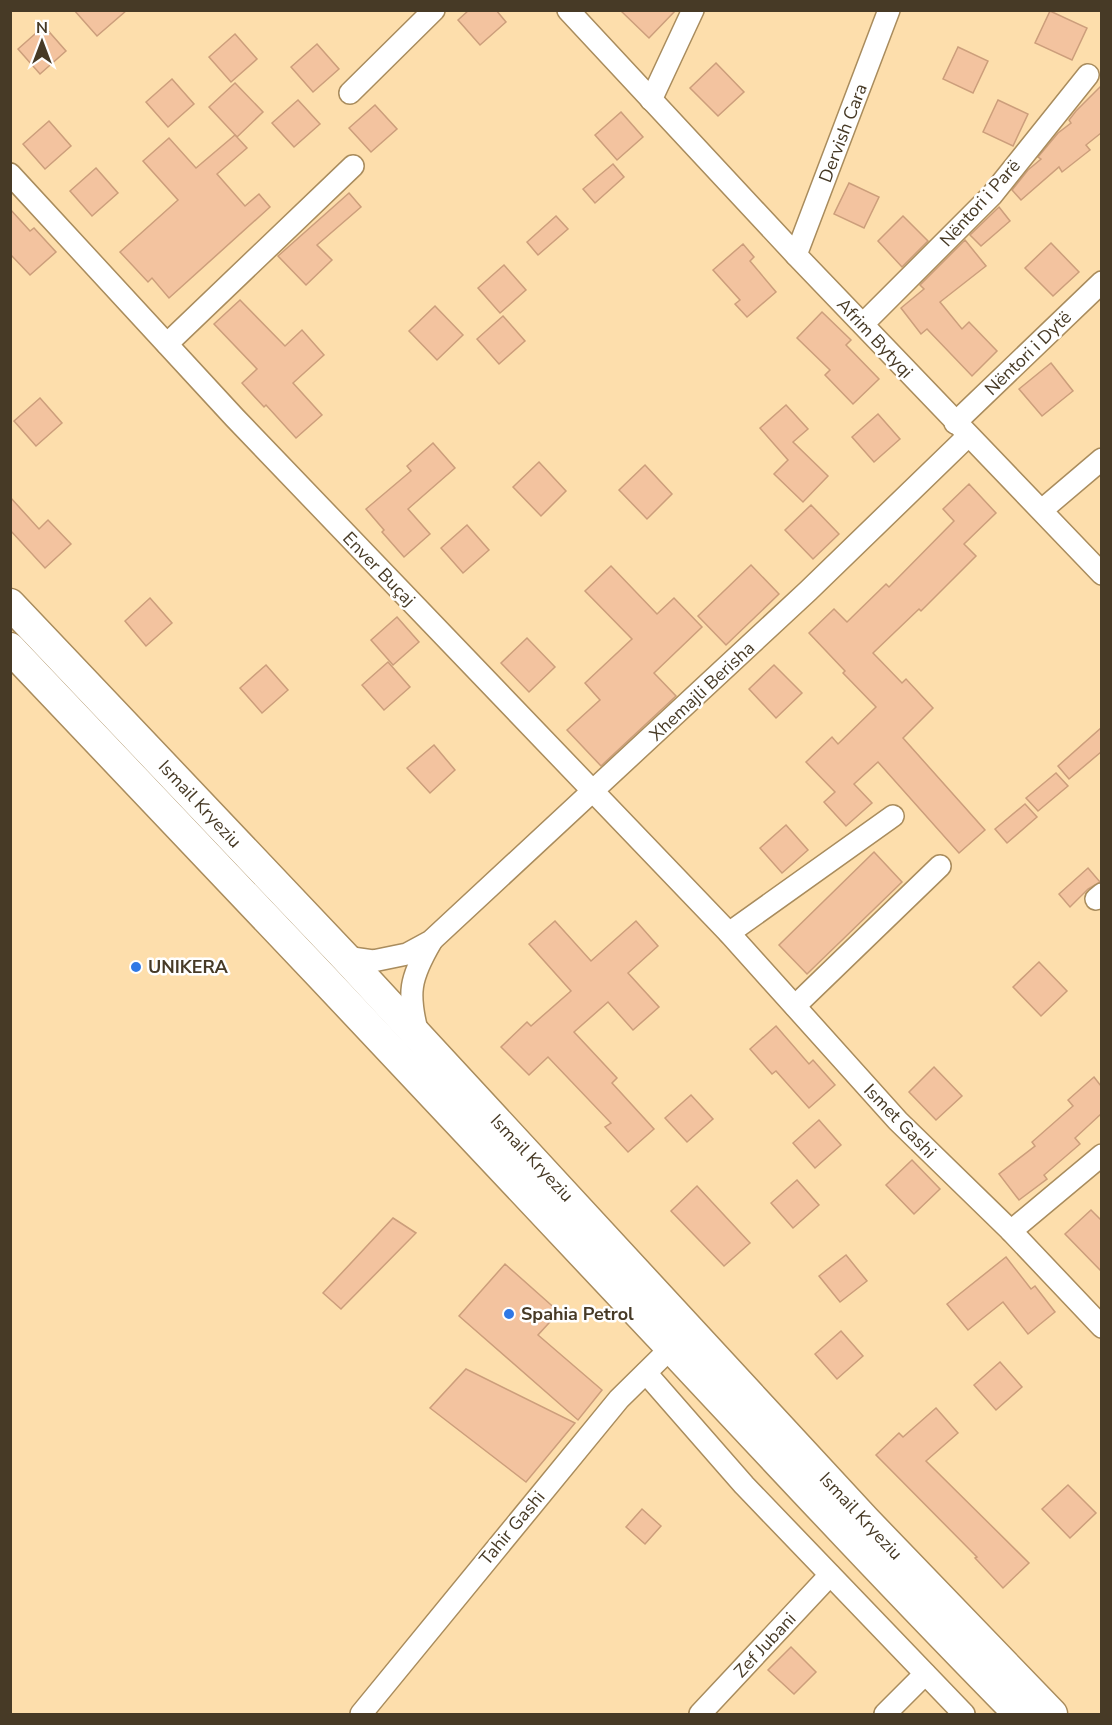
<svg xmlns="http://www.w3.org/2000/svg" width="1112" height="1725" font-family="'Nunito Sans',sans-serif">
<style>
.building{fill:#f3c39f;stroke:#cc9e7b;stroke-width:1.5}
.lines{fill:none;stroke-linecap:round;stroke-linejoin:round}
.minor-casing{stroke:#a98c5d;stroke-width:24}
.secondary-casing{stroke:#a98c5d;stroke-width:33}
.minor{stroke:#fff;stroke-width:21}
.secondary{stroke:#fff;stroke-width:30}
.poi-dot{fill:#2f78e5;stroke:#fff;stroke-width:2}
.labels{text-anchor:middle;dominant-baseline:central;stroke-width:5;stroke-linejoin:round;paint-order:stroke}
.street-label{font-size:18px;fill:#473a26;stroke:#fff}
.poi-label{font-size:18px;font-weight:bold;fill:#473a26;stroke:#fff;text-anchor:start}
</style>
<rect width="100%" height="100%" fill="#fddeac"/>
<!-- building -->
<g class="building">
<path d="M74,10H127L97,36Z"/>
<path d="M469,10H496L506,22L480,45L458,20Z"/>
<path d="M620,10H676L649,38Z"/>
<path d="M1050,11L1087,28L1072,60L1035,43Z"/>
<path d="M44,26L66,51L40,74L18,49Z"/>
<path d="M235,34L257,59L231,82L209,57Z"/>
<path d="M317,44L339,69L313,92L291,67Z"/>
<path d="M958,47L988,61L973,93L943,79Z"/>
<path d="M716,63L744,92L718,116L690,88Z"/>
<path d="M172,79L194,104L168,127L146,102Z"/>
<path d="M235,83L263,112L237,137L209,107Z"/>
<path d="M1101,86V133L1086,145L1090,150L1062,172L1059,167L1021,200L1012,190L1028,170L1041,159L1038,157L1058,133L1071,123L1069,120L1076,111Z"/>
<path d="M298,100L320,124L294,147L272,123Z"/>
<path d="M998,100L1028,114L1013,146L983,132Z"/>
<path d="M375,105L397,129L371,152L349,128Z"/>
<path d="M621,112L643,137L617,160L595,135Z"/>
<path d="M49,121L71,146L45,169L23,144Z"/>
<path d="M235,135L247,148L217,174L245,206L259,194L270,207L169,298L152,278L148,282L120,252L178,200L143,161L169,138L196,168Z"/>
<path d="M613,164L624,177L595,203L583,189Z"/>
<path d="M96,168L118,193L92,216L70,191Z"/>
<path d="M849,183L879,197L864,228L834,214Z"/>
<path d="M349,193L361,207L317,245L332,260L306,285L278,256Z"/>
<path d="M999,207L1010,221L981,246L970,235Z"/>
<path d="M10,209L30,231L34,228L56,252L30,275L10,254Z"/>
<path d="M556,216L568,229L538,255L527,242Z"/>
<path d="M903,216L928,241L902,267L878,241Z"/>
<path d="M965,240L986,266L940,302L962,329L969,322L997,351L972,376L927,329L921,334L901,308L924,289L920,285Z"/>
<path d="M1051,243L1079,272L1053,296L1025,268Z"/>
<path d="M743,244L754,257L750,261L776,292L747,317L735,304L740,300L713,270Z"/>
<path d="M504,265L526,290L500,313L478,288Z"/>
<path d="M240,300L285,346L302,330L324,355L293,383L322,415L296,438L266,405L264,407L242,383L257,369L214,324Z"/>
<path d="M435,306L463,335L437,360L409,331Z"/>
<path d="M822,312L851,340L846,345L879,379L853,404L825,375L830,370L797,338Z"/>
<path d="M503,316L525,341L499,364L477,339Z"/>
<path d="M1051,363L1073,391L1042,416L1019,389Z"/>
<path d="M40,398L62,423L36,446L14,421Z"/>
<path d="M786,405L808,429L793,442L828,476L803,502L774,474L788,460L760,428Z"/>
<path d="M878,414L900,439L874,462L852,437Z"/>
<path d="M433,443L455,468L408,509L430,534L404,557L382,532L384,530L366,509L411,471L407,466Z"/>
<path d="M539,462L566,491L541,516L513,487Z"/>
<path d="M645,465L672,494L647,519L619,490Z"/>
<path d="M969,484L996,513L964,544L976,556L921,611L919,609L873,653L902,683L906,679L933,708L903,738L985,830L959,853L878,762L854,784L872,803L846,826L824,802L835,792L806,762L832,737L838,744L876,707L843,673L845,671L809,633L834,609L847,622L886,584L889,587L954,521L943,509Z"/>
<path d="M10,497L39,529L48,520L71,544L45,568L10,530Z"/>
<path d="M811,505L839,534L813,559L785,530Z"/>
<path d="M467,525L489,550L463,573L441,548Z"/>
<path d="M751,565L779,594L726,645L698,616Z"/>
<path d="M611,566L657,614L674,598L702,627L654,673L676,696L601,766L567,730L600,700L585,683L632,639L585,591Z"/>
<path d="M150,598L172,623L146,646L125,621Z"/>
<path d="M397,617L419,642L393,665L371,640Z"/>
<path d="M527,638L555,667L529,692L501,663Z"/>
<path d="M388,662L410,687L384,710L362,685Z"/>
<path d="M266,665L288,690L262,713L240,688Z"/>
<path d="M774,665L802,693L776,718L749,689Z"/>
<path d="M1101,728V752L1069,779L1058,766Z"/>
<path d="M434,745L455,770L430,793L407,768Z"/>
<path d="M1056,773L1068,786L1038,811L1026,798Z"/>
<path d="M1025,804L1037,817L1007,843L995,829Z"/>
<path d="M786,825L808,850L782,873L760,848Z"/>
<path d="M874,852L902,882L807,974L779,945Z"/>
<path d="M1088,868L1100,882L1088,889L1070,907L1059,894Z"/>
<path d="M555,921L591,961L636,921L658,946L628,973L659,1007L633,1030L608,1002L574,1032L617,1078L612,1083L654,1129L628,1152L605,1127L611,1123L548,1057L529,1075L501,1047L527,1022L531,1026L571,991L529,944Z"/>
<path d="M1039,962L1067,991L1041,1016L1013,987Z"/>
<path d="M776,1026L809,1064L813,1060L835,1085L809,1108L776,1071L772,1074L750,1049Z"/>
<path d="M934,1067L962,1096L936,1120L909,1092Z"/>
<path d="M1094,1077L1101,1086V1114L1075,1138L1080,1144L1044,1175L1047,1179L1019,1200L999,1174L1035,1146L1032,1142L1073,1106L1068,1100Z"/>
<path d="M691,1095L713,1119L687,1142L665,1118Z"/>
<path d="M819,1120L841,1145L815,1168L793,1143Z"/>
<path d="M912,1160L940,1189L914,1214L886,1185Z"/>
<path d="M797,1180L819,1205L793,1228L771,1203Z"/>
<path d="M697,1186L750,1243L724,1266L671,1211Z"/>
<path d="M1091,1210L1101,1220V1271L1065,1234Z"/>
<path d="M393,1218L416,1233L341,1309L323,1293Z"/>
<path d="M846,1255L867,1281L840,1302L819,1276Z"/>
<path d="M1006,1257L1031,1289L1035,1286L1055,1312L1028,1334L1003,1302L968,1330L947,1304Z"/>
<path d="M505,1264L559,1312L538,1335L602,1390L578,1420L459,1316Z"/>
<path d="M841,1331L863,1356L837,1379L815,1354Z"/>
<path d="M1000,1362L1022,1387L996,1410L974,1385Z"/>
<path d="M466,1369L575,1423L526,1482L430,1408Z"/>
<path d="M936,1408L958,1433L926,1461L1029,1563L1003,1588L975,1558L977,1557L876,1455L899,1433L903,1437Z"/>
<path d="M1068,1485L1096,1513L1070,1538L1042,1509Z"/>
<path d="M642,1509L661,1526L645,1544L626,1527Z"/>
<path d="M791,1647L816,1672L794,1694L768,1670Z"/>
</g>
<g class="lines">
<!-- minor casing -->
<g class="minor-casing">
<g id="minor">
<path d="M568,10L796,255L1102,574"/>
<path d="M350,93L434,10"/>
<path d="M651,100L693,10"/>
<path d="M10,174L235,418L729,933L898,1121L1011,1231L1102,1327"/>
<path d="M796,255L889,10"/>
<path d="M863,324L992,195L1088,75"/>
<path d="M167,344L353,166"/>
<path d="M955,423L1102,282"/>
<path d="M1042,510L1102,459"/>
<path d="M1096,899L1102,894"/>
<path d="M729,933L893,816"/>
<path d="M345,957L373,961L407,954L431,941L808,591L968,436"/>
<path d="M795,1006L940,866"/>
<path d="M418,1034C407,993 410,978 431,942"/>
<path d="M1011,1231L1102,1155"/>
<path d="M646,1373L744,1485L964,1714"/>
<path d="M361,1714L619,1399L681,1338"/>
<path d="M700,1714L830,1575"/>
<path d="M885,1714L925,1674"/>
</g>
</g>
<!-- secondary casing -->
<g class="secondary-casing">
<g id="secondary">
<path d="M10,604L345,957L865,1520L1052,1714"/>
<path d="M10,648C233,881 453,1116 674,1351C788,1473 902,1595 1019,1714"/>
</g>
</g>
<!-- minor -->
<use href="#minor" class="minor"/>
<!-- secondary -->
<use href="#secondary" class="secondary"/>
</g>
<!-- markers -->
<g class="poi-dot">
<circle cx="136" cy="967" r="6"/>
<circle cx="509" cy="1314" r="6"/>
</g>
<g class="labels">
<!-- street labels -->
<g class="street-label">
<text transform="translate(843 133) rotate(-69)">Dervish Cara</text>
<text transform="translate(980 203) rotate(-48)">Nëntori i Parë</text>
<text transform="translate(875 338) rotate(47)">Afrim Bytyqi</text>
<text transform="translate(1028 353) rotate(-44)">Nëntori i Dytë</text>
<text transform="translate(379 569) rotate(46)">Enver Buçaj</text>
<text transform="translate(702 691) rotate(-43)">Xhemajli Berisha</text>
<text transform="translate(200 804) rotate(47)">Ismail Kryeziu</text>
<text transform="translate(900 1121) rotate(46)">Ismet Gashi</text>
<text transform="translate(532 1158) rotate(47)">Ismail Kryeziu</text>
<text transform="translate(861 1516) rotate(47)">Ismail Kryeziu</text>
<text transform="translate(512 1528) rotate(-50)">Tahir Gashi</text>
<text transform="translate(765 1645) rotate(-47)">Zef Jubani</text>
</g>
<!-- poi labels -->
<g class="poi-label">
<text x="148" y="967">UNIKERA</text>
<text x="521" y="1314">Spahia Petrol</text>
</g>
</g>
<!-- border -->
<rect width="1112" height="1725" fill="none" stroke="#473a26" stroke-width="24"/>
<!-- north arrow -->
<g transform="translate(42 42)" stroke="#ffffff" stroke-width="4.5" paint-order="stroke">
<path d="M0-4.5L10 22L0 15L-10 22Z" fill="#473a26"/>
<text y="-9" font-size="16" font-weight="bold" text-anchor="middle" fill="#473a26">N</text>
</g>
</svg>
